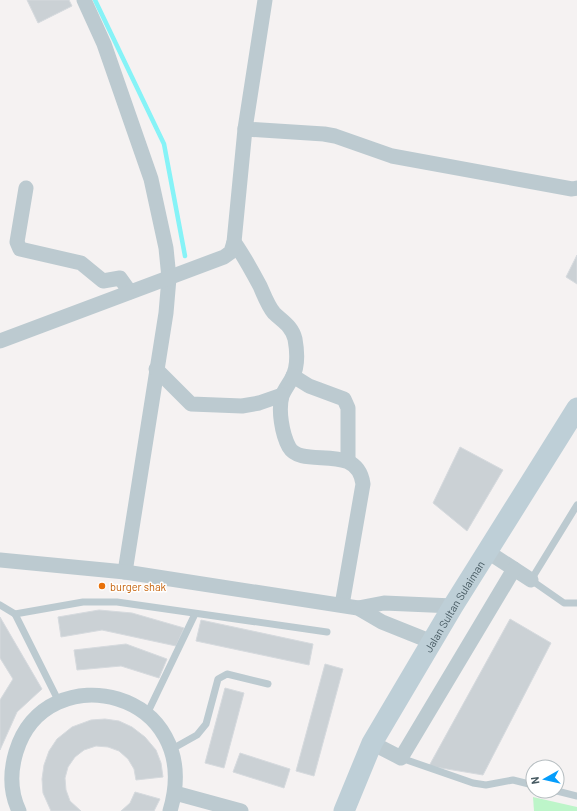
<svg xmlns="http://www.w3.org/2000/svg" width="577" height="811" font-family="Barlow,sans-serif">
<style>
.green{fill:#bdf5c9}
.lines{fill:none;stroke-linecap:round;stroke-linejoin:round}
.stream{stroke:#86f3f7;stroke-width:4.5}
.building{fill:#cbd1d5;stroke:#d6dade}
.lane{stroke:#bccad0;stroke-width:7}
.street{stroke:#bccad0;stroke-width:15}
.secondary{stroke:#becfd7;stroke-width:21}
.food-dot{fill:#e8710a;stroke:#fff;stroke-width:1.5}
.labels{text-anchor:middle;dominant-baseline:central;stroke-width:3;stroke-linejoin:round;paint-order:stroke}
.food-label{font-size:11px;fill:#c56008;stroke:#fff;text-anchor:start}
.street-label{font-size:11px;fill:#475a62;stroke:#fff}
</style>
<rect width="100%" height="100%" fill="#f5f2f2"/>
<!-- green -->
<path class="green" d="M533,797L577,807V811H534Z"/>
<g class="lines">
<!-- stream -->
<path class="stream" d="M95,0L164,144L185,256"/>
</g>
<!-- building -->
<g class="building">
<path d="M27,0H69L72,6L38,23Z"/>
<path d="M577,255V284L566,277Z"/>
<path d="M460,447L503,470L467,531L433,503Z"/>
<path d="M99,610L132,613L184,628L176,646L102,630L61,637L58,617Z"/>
<path d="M0,617L42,689L17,712L0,750V700L13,679L0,658Z"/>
<path d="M510,619L551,643L483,775L429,766Z"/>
<path d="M201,620L313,644L309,665L196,641Z"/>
<path d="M126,644L167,659L159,678L121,666L77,670L74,650Z"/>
<path d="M325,664L343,669L314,776L296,771Z"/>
<path d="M225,688L244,693L224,768L205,763Z"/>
<path d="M105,719L119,721L132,727L145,737L156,750L161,763L163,777L136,780L134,769L128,759L119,751L108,747L96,746L84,750L75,757L68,767L65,778L66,790L70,801L81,811H51L43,793L42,779L44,765L49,751L57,739L72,727L91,720Z"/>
<path d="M240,753L290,769L284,788L233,772Z"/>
<path d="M135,792L160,799L154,811H121L130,803Z"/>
</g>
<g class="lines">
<!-- lane -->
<g class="lane">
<path d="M577,505L531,580L564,603H577"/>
<path d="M0,605L15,614L59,702"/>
<path d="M15,614L83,602H117L327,632"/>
<path d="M147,714L195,614"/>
<path d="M172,749L197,735L206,724L218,679L227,674L268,684"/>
<path d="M401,758L473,783L486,785L513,780L533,785"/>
<path d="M557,791L577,796"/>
</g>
<!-- street -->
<g class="street">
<path d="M84,0L104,44L151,179L166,248L169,278L166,313L125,572"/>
<path d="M245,129L324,134L335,136L392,156L572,189L577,188"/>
<path d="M26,188L17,242L20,249L81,263L103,281L120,278L130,292"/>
<path d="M234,242C244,256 252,271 260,286C264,295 268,306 274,313C282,321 292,326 295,339C297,350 298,367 292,378C289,384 284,390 282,396C278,410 282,434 289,447C302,470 357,441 363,484L342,605"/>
<path d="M0,341L224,257L231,252L234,242L245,129L265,0"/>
<path d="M156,369L191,404L242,406L259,403L282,395"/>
<path d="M293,376L309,386L344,399L348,408V460"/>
<path d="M488,552L531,580"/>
<path d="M0,560L125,572L358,608L382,622L432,642"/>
<path d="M358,608L384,603L453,606"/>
<path d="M372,743L401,758L514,569"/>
<path d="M175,793L241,811"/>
<path d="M19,811C10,792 10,772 16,752C46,653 206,690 170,811"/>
</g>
<!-- secondary -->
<path class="secondary" id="s1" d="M344,811L372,743L453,606L577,408"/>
</g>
<!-- markers -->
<circle class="food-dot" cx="102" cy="586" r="4"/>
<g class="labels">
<!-- food labels -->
<g class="food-label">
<text x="110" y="586">burger shak</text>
</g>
<!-- street labels -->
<g class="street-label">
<text stroke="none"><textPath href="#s1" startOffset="233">Jalan Sultan Sulaiman</textPath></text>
</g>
</g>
<!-- north arrow -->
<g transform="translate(545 779) rotate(262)"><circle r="19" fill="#ffffff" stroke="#b5bdc0"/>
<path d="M0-3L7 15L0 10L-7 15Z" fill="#059dfb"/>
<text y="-6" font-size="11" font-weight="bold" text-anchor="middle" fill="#475a62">N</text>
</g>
</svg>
